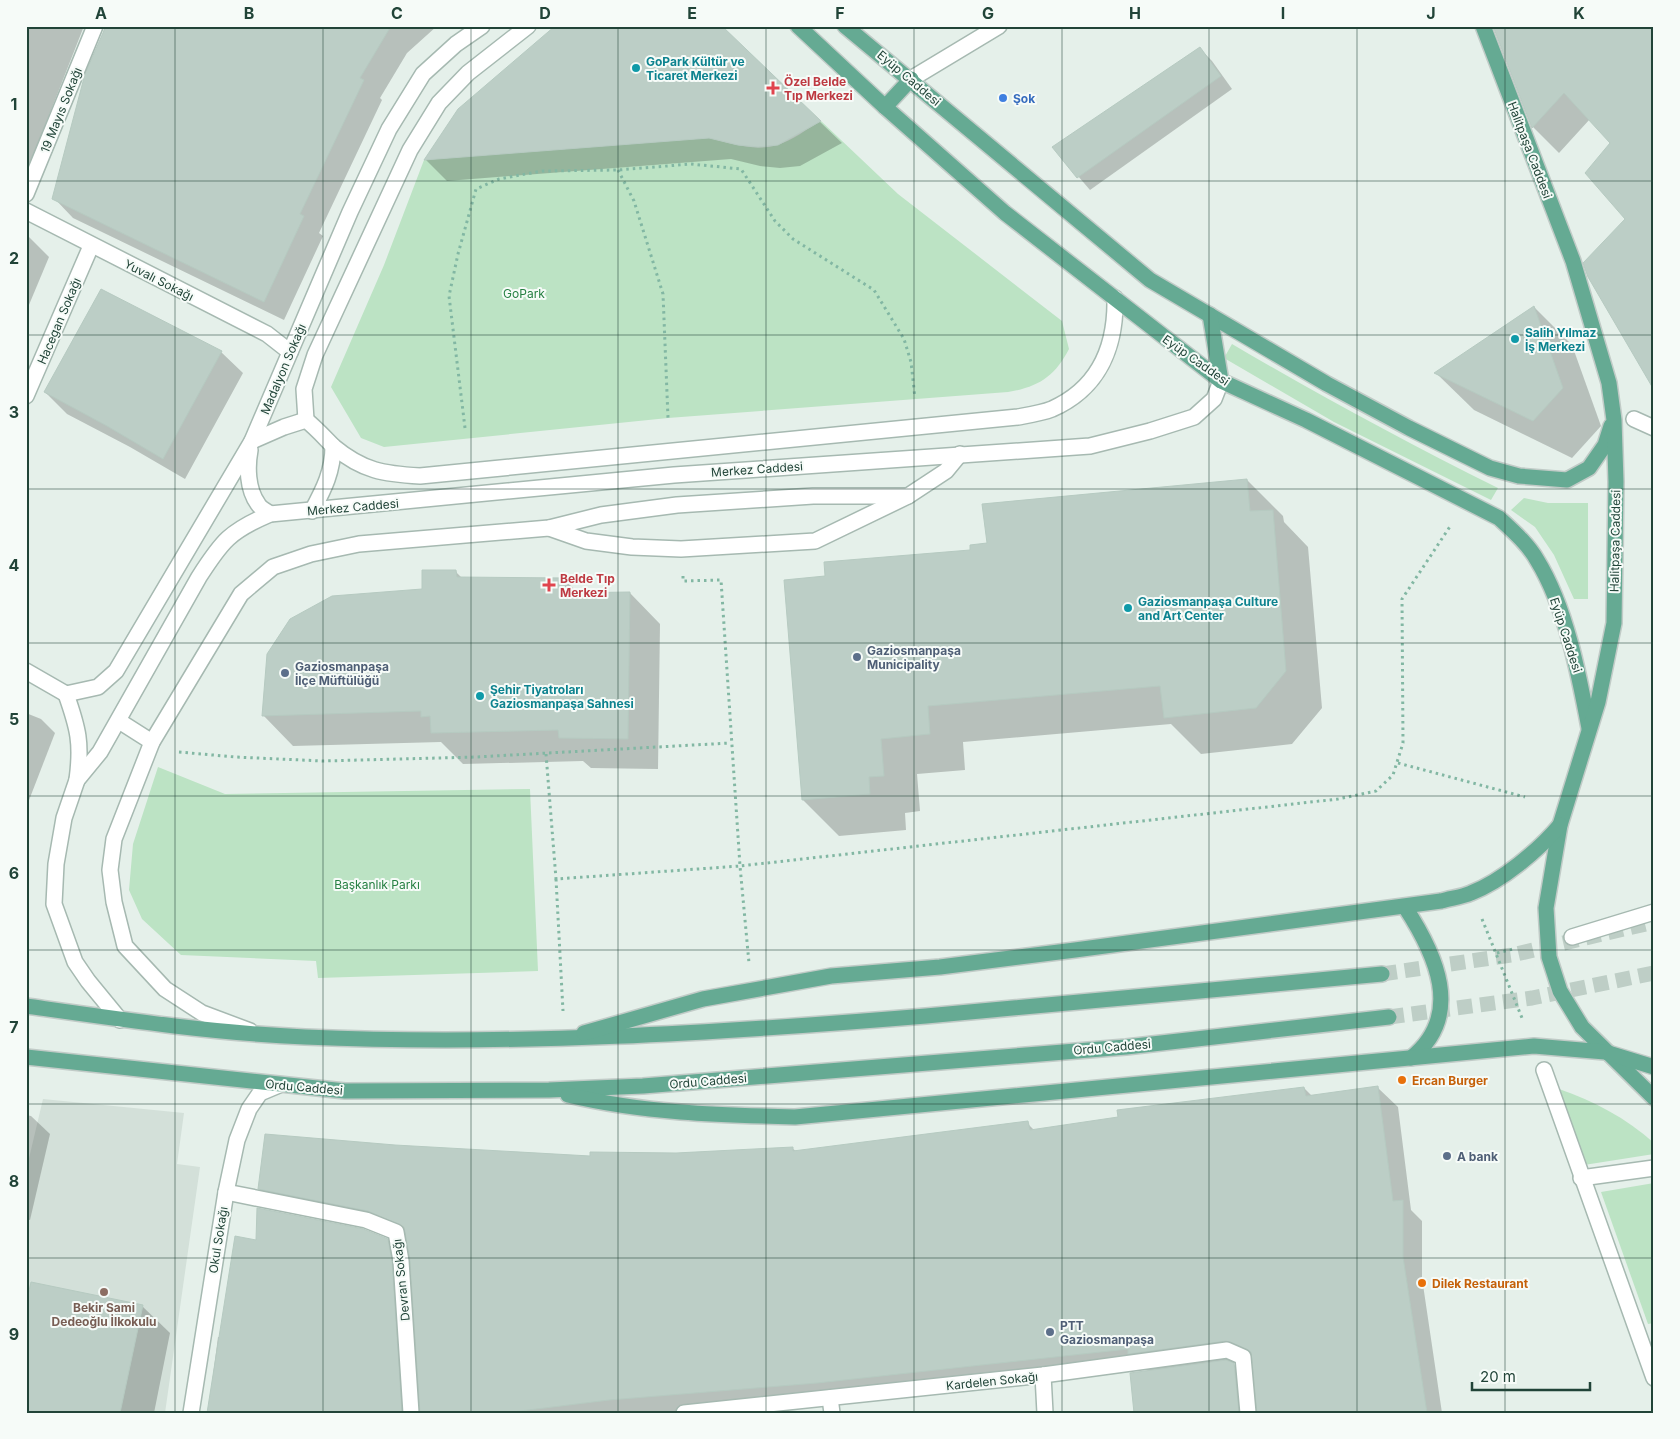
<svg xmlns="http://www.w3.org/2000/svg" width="1680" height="1439" font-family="Inter,sans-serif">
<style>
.built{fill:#d3e0d9}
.green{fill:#bce3c4}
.shadow{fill:#0003;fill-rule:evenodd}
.building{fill:#bccec6;stroke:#b6cac1}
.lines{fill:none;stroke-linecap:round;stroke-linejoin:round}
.major-tunnel{stroke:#becec6;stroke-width:15;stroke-dasharray:15 8;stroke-linecap:butt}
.minor-casing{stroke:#a6b9b1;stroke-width:18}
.major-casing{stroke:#c1cbc7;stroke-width:18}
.path{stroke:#82b7a3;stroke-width:3;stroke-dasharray:2.5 4;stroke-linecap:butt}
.minor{stroke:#fff;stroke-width:15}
.major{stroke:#65aa93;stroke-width:15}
.grid{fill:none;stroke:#214438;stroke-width:1;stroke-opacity:0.55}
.culture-dot{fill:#0f9aa8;stroke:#f6fbf8;stroke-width:2}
.health-dot{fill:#e0444e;stroke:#f6fbf8;stroke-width:2}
.shop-dot{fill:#3f7fe0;stroke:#f6fbf8;stroke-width:2}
.service-dot{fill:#5c6f8a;stroke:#f6fbf8;stroke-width:2}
.food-dot{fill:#e8710a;stroke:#f6fbf8;stroke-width:2}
.education-dot{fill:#8d6e63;stroke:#f6fbf8;stroke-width:2}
.labels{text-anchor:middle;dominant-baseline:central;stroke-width:4;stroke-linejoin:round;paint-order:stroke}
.culture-label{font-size:12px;font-weight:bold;fill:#0d838f;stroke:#f6fbf8;text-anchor:start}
.street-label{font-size:12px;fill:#214438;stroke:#f6fbf8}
.health-label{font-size:12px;font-weight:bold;fill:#be3a42;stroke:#f6fbf8;text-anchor:start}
.shop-label{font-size:12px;font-weight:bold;fill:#366cbe;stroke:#f6fbf8;text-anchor:start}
.park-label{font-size:12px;fill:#268043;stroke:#f6fbf8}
.service-label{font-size:12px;font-weight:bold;fill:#4e5e75;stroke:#f6fbf8;text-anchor:start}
.food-label{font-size:12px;font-weight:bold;fill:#c56008;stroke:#f6fbf8;text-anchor:start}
.education-label{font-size:12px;font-weight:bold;fill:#785e54;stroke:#f6fbf8}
.neatline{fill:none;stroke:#214438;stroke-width:2}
.grid-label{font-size:16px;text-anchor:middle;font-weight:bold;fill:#214438}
</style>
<rect width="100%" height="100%" fill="#e5f0ea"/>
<!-- built -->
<path class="built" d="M43,1099L184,1113L177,1164L200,1167L165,1413H26V1171Z"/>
<!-- green -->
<g class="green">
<path d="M821,121L898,194L1062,321L1069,349C1055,376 1039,387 1008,392L668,418L384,447L361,438L331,387L384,265L424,160L709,138C730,143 755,152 777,145C792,141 808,128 821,121Z"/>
<path d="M1232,344C1319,395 1407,443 1498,488L1491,500L1334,422L1224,358Z"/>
<path d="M1524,498L1548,503H1588V599H1574L1554,555L1535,527L1511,510Z"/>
<path d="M158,767L225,794L530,789L538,971L318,978L316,961L181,955L142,919L129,890L133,844Z"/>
<path d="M1559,1089C1594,1101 1626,1118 1654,1143V1154L1584,1165Z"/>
<path d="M1654,1183V1323L1648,1324L1601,1192Z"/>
</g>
<!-- shadow -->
<g class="shadow">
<path d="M26,26H84L26,174Z"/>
<path d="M105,26H437L407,53L380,98L382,100L319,233L323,236L284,320L73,218L54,198Z"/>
<path d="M720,26L842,143L800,166L780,168L760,166L731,159L447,181L426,160L459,110Z"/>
<path d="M1494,26H1654L1627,219L1612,143L1590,119L1559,153L1533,127Z"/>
<path d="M1200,49L1212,61L1232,89L1090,190L1053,147Z"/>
<path d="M26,234L49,257L26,312Z"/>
<path d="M1534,307L1572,345L1601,426L1572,458L1474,410L1436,373Z"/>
<path d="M221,352L243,373L185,479L130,447L67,414L45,392Z"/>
<path d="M1247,480L1283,516L1284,522L1308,547L1322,708L1292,744L1201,754L1171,724L963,742L965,770L917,774L920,811L905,813L906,830L839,836L803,800L826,578L972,551L989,544Z"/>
<path d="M456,572L463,579H564L579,594L630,593L660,624L658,769L591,768L583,761L463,764L441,742L293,746L263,715L423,590Z"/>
<path d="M26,713L41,719L55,733L26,808Z"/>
<path d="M1304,1088L1312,1096L1378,1088L1398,1107L1411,1210L1422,1221V1278L1442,1413H1136L1148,1371L1145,1368L704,1413H208L218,1337H221L257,1241L387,1240L407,1260L411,1286L413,1285L407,1238L389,1230L279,1208L259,1188L395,1146L591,1157L792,1148L797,1152L1027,1123L1035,1131ZM1251,1360L1253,1361L1256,1387L1232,1363Z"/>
<path d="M26,1115L31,1116L50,1134L30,1220L26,1219Z"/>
<path d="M26,1296L142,1306L170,1333L154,1413H26Z"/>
</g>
<!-- building -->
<g class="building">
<path d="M106,26H391L360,78L364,80L300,214L304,216L264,302L52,199L85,74Z"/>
<path d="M555,26H722L821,121L778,145L758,147L738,145L709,138L424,160L458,109Z"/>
<path d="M1493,26H1654V390L1588,277L1583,263L1625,219L1585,173L1610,143L1564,93L1532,128Z"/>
<path d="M1200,47L1221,76L1077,178L1052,147Z"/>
<path d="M101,289L222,351L163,459L107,426L44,392Z"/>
<path d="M1534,306L1563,388L1533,421L1434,373Z"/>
<path d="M1247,479L1250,511L1273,510L1286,671L1256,708L1164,718L1160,686L928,706L930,734L881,739L884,776L869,777L870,794L802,800L784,580L825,576L824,562L970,550V545L987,543L982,504Z"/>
<path d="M422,570H456L457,577L565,578V593L630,592L628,739L559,738L558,730L431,733L430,716L421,717V711L262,716L267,654L290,619L332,596L422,589Z"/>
<path d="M1378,1086L1393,1201L1403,1200V1257L1427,1413H1257L1251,1352L1226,1341L1128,1354V1349L817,1383L609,1400L504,1413H420L410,1260L404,1227L368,1211L258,1189L265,1134L395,1145L590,1156V1152L676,1153L793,1147V1151L1028,1121L1030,1130L1118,1117L1117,1110L1304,1087L1306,1096Z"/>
<path d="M257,1208L363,1229L388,1239L392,1262L402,1413H207L235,1236L256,1240Z"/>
<path d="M31,1282L143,1305L120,1413H26V1304Z"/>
<path d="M1226,1360L1234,1363L1239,1413H1134L1130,1373Z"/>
</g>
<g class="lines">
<!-- major-tunnel -->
<g class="major-tunnel">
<path d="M1382,974L1512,955L1654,922"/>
<path d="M1389,1017L1532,998L1654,973"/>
</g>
<!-- minor casing -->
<g class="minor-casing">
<g id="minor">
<path d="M911,79L999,26"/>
<path d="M26,194L95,26"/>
<path d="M26,211L267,334L290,352"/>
<path d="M26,396L91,246"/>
<path d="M1634,419L1654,428"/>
<path d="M306,420L304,389L315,355L410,150L439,103L468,73L528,26"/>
<path d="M252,441L284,427L306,420C316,428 325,438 334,447C363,471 384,474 420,476L1018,417C1029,415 1042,413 1052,409C1099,388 1116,347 1115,298"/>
<path d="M250,450C247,466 247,489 258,504C260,508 266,511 270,514"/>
<path d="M312,511C324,489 333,471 333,446"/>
<path d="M549,528L586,541L632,547L681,549L815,541L908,496L946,471L960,454"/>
<path d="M26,671L66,694"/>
<path d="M66,694L98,687L116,671L252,441L350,212L389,129L423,74L456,44L482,26"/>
<path d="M66,694C78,728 82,743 77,780"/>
<path d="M119,721L152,742"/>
<path d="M1572,937L1654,912"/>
<path d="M120,1020L88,981L75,962L54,904L56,864L64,818L77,780L100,752L199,577C222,541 230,531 270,514L674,475L1090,446L1150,431L1194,417L1214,399L1221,381"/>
<path d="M250,1031L202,1013L165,989L125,946L114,902L110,870L114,839L152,742L241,594L273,567L311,554L359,544L549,528L601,515L677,505L813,496H908"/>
<path d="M1544,1070L1654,1378"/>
<path d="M1581,1178L1654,1168"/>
<path d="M226,1192L366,1220L396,1232L401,1261L411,1413"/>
<path d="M1043,1375L1045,1413"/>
<path d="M830,1398L832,1413"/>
<path d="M191,1413L226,1192L237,1140L249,1109L260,1093L279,1085"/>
<path d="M684,1413L1043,1375L1227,1350L1243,1357L1248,1413"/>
</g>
</g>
<!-- major casing -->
<g class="major-casing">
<g id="major">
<path d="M798,26L885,107L1005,213L1221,381L1306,420L1499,518C1512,530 1528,544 1537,560C1566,607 1579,675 1589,728"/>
<path d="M845,26L1150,280L1327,384L1409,428L1490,468L1519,476L1567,480L1589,468L1605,445L1611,426"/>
<path d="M1483,26L1573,261L1609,383L1614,420L1616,482L1614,623L1598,702L1560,825L1546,908L1549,957L1560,991L1582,1027L1654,1098"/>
<path d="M885,107L911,79"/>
<path d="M1210,315L1221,381"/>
<path d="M1405,907C1435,953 1465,1015 1411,1058"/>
<path d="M26,1006C118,1019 212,1033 305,1037C513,1046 719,1033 926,1016C1078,1003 1230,988 1382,974"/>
<path d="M584,1033L703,999L831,976L940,967L1075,950L1441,901C1451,898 1462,897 1471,893C1502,881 1539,850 1560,825"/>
<path d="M26,1057L345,1091L549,1090L643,1086L1126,1047L1389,1017"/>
<path d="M568,1095C643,1113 718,1115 795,1117L1534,1046L1605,1052L1654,1067"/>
</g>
</g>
<!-- path -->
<g class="path">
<path d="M618,170L634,201L663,294L668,418"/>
<path d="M465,428L449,296L458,254L476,189L499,179L542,171L618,170L691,164L741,169L775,221L793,239L874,290L904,339L911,362L915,398"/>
<path d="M683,576V581L721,580L740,866L1338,799L1376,791L1393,775L1403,743L1402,599L1451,525"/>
<path d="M179,752L235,757L323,761L476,757L730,743"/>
<path d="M546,754L556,879L740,866L749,963"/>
<path d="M1398,763L1525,797"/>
<path d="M556,879L563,1011"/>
<path d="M1482,919L1522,1018"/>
<path d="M1497,953L1513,949"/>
</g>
<!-- minor -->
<use href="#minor" class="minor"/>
<!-- major -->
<use href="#major" class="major"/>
</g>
<!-- grid -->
<path class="grid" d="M175,26V1413M323,26V1413M471,26V1413M618,26V1413M766,26V1413M914,26V1413M1062,26V1413M1209,26V1413M1357,26V1413M1505,26V1413M26,181H1654M26,335H1654M26,489H1654M26,643H1654M26,796H1654M26,950H1654M26,1104H1654M26,1258H1654"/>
<!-- markers -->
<g class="culture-dot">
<circle cx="636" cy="68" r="5"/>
<circle cx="1515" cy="339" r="5"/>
<circle cx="1128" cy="608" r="5"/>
<circle cx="480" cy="696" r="5"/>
</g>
<g class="health-dot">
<path d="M770.5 80.5h5v5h5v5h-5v5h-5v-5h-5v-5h5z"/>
<path d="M546.5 577.5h5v5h5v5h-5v5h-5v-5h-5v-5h5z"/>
</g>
<circle class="shop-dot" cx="1003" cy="98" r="5"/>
<g class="service-dot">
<circle cx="857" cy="657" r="5"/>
<circle cx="285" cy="673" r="5"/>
<circle cx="1447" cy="1156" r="5"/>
<circle cx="1050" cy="1332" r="5"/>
</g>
<g class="food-dot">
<circle cx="1402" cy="1080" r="5"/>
<circle cx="1422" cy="1283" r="5"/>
</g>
<circle class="education-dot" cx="104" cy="1292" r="5"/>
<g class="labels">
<!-- culture labels -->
<g class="culture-label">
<text x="646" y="61">GoPark Kültür ve<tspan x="646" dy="14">Ticaret Merkezi</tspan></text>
<text x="1525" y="332">Salih Yılmaz<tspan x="1525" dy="14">İş Merkezi</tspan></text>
<text x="1138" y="601">Gaziosmanpaşa Culture<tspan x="1138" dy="14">and Art Center</tspan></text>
<text x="490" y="689">Şehir Tiyatroları<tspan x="490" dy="14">Gaziosmanpaşa Sahnesi</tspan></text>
</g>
<!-- street labels -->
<g class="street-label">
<text transform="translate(909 78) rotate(40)">Eyüp Caddesi</text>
<text transform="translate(61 110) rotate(-68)">19 Mayıs Sokağı</text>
<text transform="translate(1530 150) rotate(69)">Halitpaşa Caddesi</text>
<text transform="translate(159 280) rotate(27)">Yuvalı Sokağı</text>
<text transform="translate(59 321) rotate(-67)">Hacegan Sokağı</text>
<text transform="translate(1196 360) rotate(35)">Eyüp Caddesi</text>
<text transform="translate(283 369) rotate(-67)">Madalyon Sokağı</text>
<text transform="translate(757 469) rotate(-4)">Merkez Caddesi</text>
<text transform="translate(353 507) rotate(-5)">Merkez Caddesi</text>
<text transform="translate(1615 541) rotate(-89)">Halitpaşa Caddesi</text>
<text transform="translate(1566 635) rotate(72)">Eyüp Caddesi</text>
<text transform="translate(1112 1047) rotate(-5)">Ordu Caddesi</text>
<text transform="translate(708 1081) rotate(-5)">Ordu Caddesi</text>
<text transform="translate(304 1087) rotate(5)">Ordu Caddesi</text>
<text transform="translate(218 1240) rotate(-81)">Okul Sokağı</text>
<text transform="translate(401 1280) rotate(-96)">Devran Sokağı</text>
<text transform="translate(992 1381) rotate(-6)">Kardelen Sokağı</text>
</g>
<!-- health labels -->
<g class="health-label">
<text x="784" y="81">Özel Belde<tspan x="784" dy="14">Tıp Merkezi</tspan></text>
<text x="560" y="578">Belde Tıp<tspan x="560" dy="14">Merkezi</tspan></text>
</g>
<!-- shop labels -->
<g class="shop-label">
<text x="1013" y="98">Şok</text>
</g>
<!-- park labels -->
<g class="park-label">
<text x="524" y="293">GoPark</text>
<text x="377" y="884">Başkanlık Parkı</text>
</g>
<!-- service labels -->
<g class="service-label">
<text x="867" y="650">Gaziosmanpaşa<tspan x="867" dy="14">Municipality</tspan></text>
<text x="295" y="666">Gaziosmanpaşa<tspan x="295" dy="14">İlçe Müftülüğü</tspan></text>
<text x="1457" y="1156">A bank</text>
<text x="1060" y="1325">PTT<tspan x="1060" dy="14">Gaziosmanpaşa</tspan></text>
</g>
<!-- food labels -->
<g class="food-label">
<text x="1412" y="1080">Ercan Burger</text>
<text x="1432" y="1283">Dilek Restaurant</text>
</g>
<!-- education labels -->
<g class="education-label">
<text x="104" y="1307">Bekir Sami<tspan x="104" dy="14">Dedeoğlu İlkokulu</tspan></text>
</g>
</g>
<!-- border -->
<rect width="1680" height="1439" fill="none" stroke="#f6fbf8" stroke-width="55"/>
<!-- scale -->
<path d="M1472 1382v8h118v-8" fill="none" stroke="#214438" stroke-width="2.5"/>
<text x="1480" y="1382" font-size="15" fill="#214438" stroke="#f6fbf8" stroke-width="4" paint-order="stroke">20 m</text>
<rect x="28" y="28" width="1624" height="1384" class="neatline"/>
<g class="grid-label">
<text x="101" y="19">A</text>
<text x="249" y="19">B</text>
<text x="397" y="19">C</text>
<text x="545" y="19">D</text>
<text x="692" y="19">E</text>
<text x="840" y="19">F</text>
<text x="988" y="19">G</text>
<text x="1135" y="19">H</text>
<text x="1283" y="19">I</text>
<text x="1431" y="19">J</text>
<text x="1579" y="19">K</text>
<text x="14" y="110">1</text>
<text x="14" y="264">2</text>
<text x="14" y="418">3</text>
<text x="14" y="571">4</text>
<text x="14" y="725">5</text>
<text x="14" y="879">6</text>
<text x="14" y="1033">7</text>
<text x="14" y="1187">8</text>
<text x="14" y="1340">9</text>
</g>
</svg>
